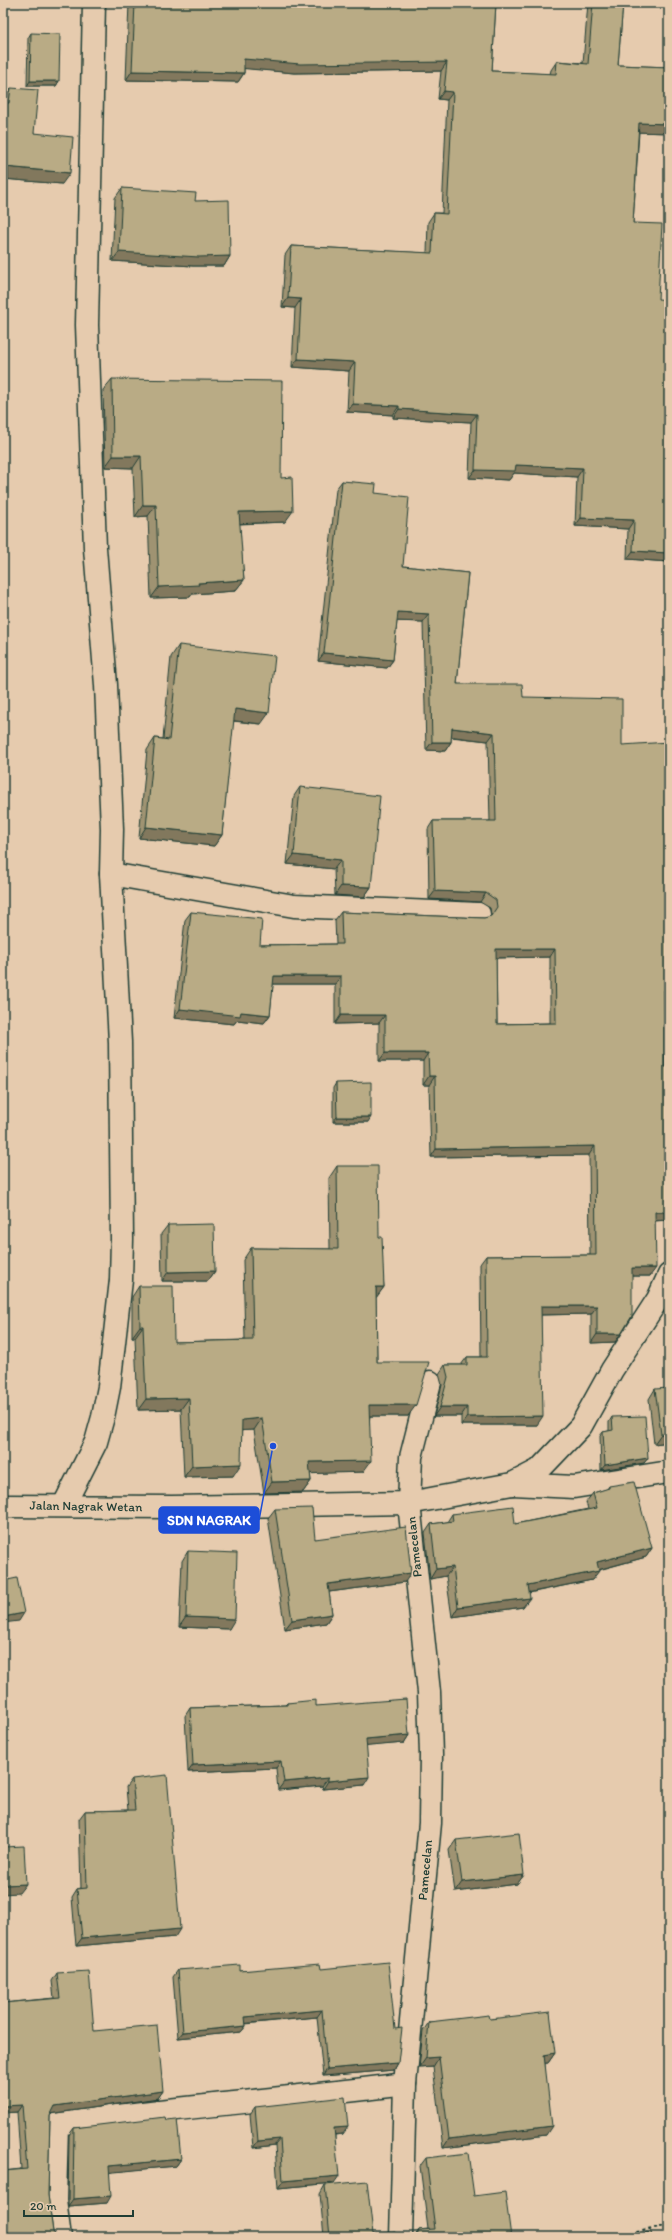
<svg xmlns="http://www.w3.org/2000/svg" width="672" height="2240" font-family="Itim,sans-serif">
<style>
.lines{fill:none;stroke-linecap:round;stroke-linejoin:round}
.minor-casing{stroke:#1f3d34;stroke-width:25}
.path{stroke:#1f3d34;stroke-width:2.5;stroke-dasharray:3 3;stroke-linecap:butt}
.minor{stroke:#e6cbae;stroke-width:22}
.wall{fill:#9f9372;stroke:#1f3d34;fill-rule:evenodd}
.shaded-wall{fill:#82785d;stroke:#1f3d34}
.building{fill:#b9ab85;stroke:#1f3d34;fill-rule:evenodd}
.labels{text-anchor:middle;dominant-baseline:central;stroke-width:3;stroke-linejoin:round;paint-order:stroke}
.street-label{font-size:13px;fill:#1f3d34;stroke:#e6cbae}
.leader{fill:none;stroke:#1d4ed8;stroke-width:1.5}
.callout-dot{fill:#1d4ed8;stroke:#e6cbae;stroke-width:1.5}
.callout{fill:#1d4ed8;stroke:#1d4ed8;stroke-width:1.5}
.callout-label{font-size:14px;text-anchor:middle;font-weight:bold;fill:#fff}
</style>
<rect width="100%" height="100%" fill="#e6cbae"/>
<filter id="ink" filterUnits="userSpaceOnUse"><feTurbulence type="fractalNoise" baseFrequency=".025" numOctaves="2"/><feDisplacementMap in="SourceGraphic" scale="8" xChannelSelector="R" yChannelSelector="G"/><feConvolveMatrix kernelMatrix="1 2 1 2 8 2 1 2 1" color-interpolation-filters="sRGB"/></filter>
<g filter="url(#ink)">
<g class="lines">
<!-- minor casing -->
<g class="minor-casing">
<g id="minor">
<path d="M111,874L294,906L479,914"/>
<path d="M513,1484L574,1487L669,1472"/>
<path d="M64,1505L96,1442L103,1417L109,1387L121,1280L122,1239L120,1042L111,874L112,829L106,685L95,548L87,325L94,3"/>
<path d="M3,1506L172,1507L409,1503L512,1484L539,1470L581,1426L612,1370L658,1299L669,1275"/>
<path d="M60,2237L55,2201L57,2124C172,2107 289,2099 405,2084"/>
<path d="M401,2237L405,2084L430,1823L431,1755L429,1692L409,1503L411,1457L430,1382"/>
</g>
</g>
<!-- path -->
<path class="path" d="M607,2237L669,2225"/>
<!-- minor -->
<use href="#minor" class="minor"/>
</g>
<!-- wall -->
<g class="wall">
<path d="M129,3H496L492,71L550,74L551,70L557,61L583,63L588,3H623L618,65L669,67V133L639,132L633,223L658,299L669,562L627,559L628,529L575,526L577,477L514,473L509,480L469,478L471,422L393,418V415L347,412L349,371L292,367L295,308L282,307L285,255L291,246L427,253L428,222L434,213H442L447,100L438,99L441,71L294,73L244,68V73L238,82L126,80Z"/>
<path d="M31,33L59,81L56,86H27L28,38Z"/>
<path d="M11,88L34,133L62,184L4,179L3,204V99Z"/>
<path d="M122,188L195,201L230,256L224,266H193L112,261L115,198Z"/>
<path d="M112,379L281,478L285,522L239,524L244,580L235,591L192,594L190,597L151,598L148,516L135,517L133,468L105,467L103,390Z"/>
<path d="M342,481L375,493L403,566L468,573L457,684L523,697L622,745L664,998L665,1067L669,1220L655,1221L650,1276H632L615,1342L591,1343V1314L541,1315L537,1425H461V1416H434L442,1385L439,1374L445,1365H461L467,1357H481L480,1264L486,1256L590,1255L589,1155L431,1157L429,1085H423V1061H379V1023L335,1024V984H273L270,1015L264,1023L237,1020L234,1024L174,1018L185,920L191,912L260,945L336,944L335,920L341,912L484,918L490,917L491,915L490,908L480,902L429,899L428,829L433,821H490L488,741L451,737V742L445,751L426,750L423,622L397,621L393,660L387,668L318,661L336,489ZM550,957V1023L497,1024L496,958Z"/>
<path d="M179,645L261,724L233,721L222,835L214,846L139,838L147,750L155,738L163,739L171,657Z"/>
<path d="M300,787L371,887L364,897L335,895L334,869L287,864L294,796Z"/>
<path d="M336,1083L368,1122H333V1088Z"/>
<path d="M337,1166L379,1237L384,1287L376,1297L377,1362L408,1416H370L363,1472L310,1473L311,1481L303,1492L264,1493L254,1430H242L233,1476L184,1477L181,1409L138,1410L135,1337H132V1297L139,1286L174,1342L245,1340L243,1260L251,1248L330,1249L329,1178Z"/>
<path d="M168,1225L215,1271L208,1281H162L161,1234Z"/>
<path d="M655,1389L669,1442L654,1444L649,1399Z"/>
<path d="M612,1417L648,1458L644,1463L601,1470L600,1436L603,1432L609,1431V1422Z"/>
<path d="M609,1486L652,1548L646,1557L599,1570L592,1580L529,1593L523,1607L452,1617L446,1576L430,1579L425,1533L431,1524L447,1522L452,1514L515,1524L588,1509L586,1502L593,1493L607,1489Z"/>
<path d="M275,1509L315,1539L405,1582L329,1592L332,1614L326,1623L285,1629L268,1518Z"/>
<path d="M188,1551L229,1629L179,1627L182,1561Z"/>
<path d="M287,1703L316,1706L409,1735L404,1743L366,1746L364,1785L323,1789L322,1786L278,1790L276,1768L188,1772L185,1716L190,1708L285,1705Z"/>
<path d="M132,1779L175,1937L76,1946L72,1897L77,1889L81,1888L79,1819L85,1811L128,1810L126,1787Z"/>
<path d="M456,1840L524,1875L517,1884L455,1892L449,1850Z"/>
<path d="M321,1969L398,2063L394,2070L323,2076L317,2017L245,2024L246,2026L241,2032L178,2038L173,1977L178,1970L240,1971Z"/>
<path d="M57,1973L94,2031L163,2091L158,2098L51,2114L50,2116L48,2195L53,2232L57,2237H3V2171L21,2169L17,2112L3,2113V2003L54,1998L52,1981Z"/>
<path d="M490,2019L555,2053L548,2063H545L546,2135L443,2148L433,2067L419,2068L423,2031L429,2022Z"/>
<path d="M255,2107L343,2134L335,2135L334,2183L278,2188L275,2145L253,2148L250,2114Z"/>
<path d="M166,2120L181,2159L176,2166L109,2172L107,2203L68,2206L69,2135L74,2128Z"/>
<path d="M426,2158L474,2196L511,2237H414L419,2230L428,2229L420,2166Z"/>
<path d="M325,2185L373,2234L398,2237H324L320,2194Z"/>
</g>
<!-- shaded-wall -->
<g class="shaded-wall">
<path d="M244,59L447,62L441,71L294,73L238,68Z"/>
<path d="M132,71L244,73L238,82L126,80Z"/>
<path d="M30,81H59L56,86H27Z"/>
<path d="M444,91L453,92L447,100L438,99Z"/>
<path d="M639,123L669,124V133L633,132Z"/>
<path d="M5,167L70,173L62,184L3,179Z"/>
<path d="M119,252L230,256L224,266H193L112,261Z"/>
<path d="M288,298L301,299L295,308L282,307Z"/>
<path d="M298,359L355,362L349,371L292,367Z"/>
<path d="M353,404L399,406L393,415L347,412Z"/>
<path d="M399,409L477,414L471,422L393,418Z"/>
<path d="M113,456H141L133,468L105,467Z"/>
<path d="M516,465L583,468L577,477L514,473L509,480L469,478L475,470Z"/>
<path d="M143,505H156L148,516L135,517Z"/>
<path d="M293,511L285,522L231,524L239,512Z"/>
<path d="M581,518L634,520L628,529L575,526Z"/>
<path d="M633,551L669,553V562L627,559Z"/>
<path d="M244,580L235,591L192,594L190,597L151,598L159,587L198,583Z"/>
<path d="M398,612L429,614L423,622L392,621Z"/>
<path d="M324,653L393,660L387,668L318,661Z"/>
<path d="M235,709L269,713L261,724L227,720Z"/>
<path d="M452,728L494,733L488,741L446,736Z"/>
<path d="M432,742H451L445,751L426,750Z"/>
<path d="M146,827L222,835L214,846L139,838Z"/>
<path d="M294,855L341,860L334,869L287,864Z"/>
<path d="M341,886L371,887L364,897L335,895Z"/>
<path d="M435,891L486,893L480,902L429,899Z"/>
<path d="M496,949H555L550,957L490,958Z"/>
<path d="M274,976H341L335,984H268Z"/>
<path d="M664,990H669V998H658Z"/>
<path d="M180,1009L241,1012L270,1015L264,1023L237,1020L234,1024L174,1018Z"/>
<path d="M341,1015H385L379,1023L335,1024Z"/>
<path d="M385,1053H428L423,1061H379Z"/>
<path d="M429,1076H435L429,1085H423Z"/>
<path d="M337,1117H371L368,1122H333Z"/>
<path d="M595,1146L589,1155L431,1157L436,1149Z"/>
<path d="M655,1212H669V1220L649,1221Z"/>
<path d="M632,1268H656L650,1276H626Z"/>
<path d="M215,1271L208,1281H162L168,1272Z"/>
<path d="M376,1287H384L376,1298Z"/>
<path d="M541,1306H597L591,1314L535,1315Z"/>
<path d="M140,1326H143L135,1337H132Z"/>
<path d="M597,1334H621L615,1342L591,1343Z"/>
<path d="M189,1398L181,1409L138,1410L146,1399Z"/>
<path d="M369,1405H416L408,1416H361Z"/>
<path d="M440,1407H467L461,1416H434Z"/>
<path d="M543,1416L537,1425H461L467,1417Z"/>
<path d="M262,1418L254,1430L234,1431L242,1420Z"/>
<path d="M661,1434H669V1442L654,1444Z"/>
<path d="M648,1458L644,1463L601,1470L605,1465Z"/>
<path d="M371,1461L363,1472L301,1474L309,1462Z"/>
<path d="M241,1464L233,1476L184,1477L192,1466Z"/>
<path d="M311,1481L303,1492L264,1493L272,1482Z"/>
<path d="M652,1548L646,1557L590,1572L597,1562Z"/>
<path d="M453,1567L446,1576L430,1579L436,1569Z"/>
<path d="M599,1571L592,1580L522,1594L528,1585Z"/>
<path d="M411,1573L405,1582L321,1593L328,1584Z"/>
<path d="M530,1598L523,1607L452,1617L458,1607Z"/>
<path d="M24,1613L19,1621L3,1623V1617Z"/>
<path d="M332,1614L326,1623L285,1629L292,1620Z"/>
<path d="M186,1617L235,1619L229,1629L179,1627Z"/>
<path d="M409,1735L404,1743L360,1747L366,1739Z"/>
<path d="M281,1761L276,1768L188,1772L193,1765Z"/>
<path d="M369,1777L364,1785L323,1789L328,1781Z"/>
<path d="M328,1778L322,1786L278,1790L284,1782Z"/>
<path d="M524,1875L517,1884L455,1892L462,1882Z"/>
<path d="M26,1884L19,1893L3,1894V1885Z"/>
<path d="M180,1929L175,1937L76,1946L82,1938Z"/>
<path d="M322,2010L317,2017L240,2024L245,2017Z"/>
<path d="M246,2026L241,2032L178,2038L183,2032Z"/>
<path d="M555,2053L548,2063L537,2064L544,2055Z"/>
<path d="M439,2057L433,2067L419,2068L426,2058Z"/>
<path d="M398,2063L394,2070L323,2076L327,2069Z"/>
<path d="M163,2091L158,2098L50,2114L55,2106Z"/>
<path d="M22,2105L17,2112L3,2113V2106Z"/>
<path d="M552,2126L546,2135L443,2148L449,2139Z"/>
<path d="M348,2127L343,2134L329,2135L334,2128Z"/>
<path d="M280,2139L275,2145L253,2148L258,2141Z"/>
<path d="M181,2159L176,2166L104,2173L109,2166Z"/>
<path d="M339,2176L334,2183L278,2188L283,2181Z"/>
<path d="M111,2196L107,2203L68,2206L73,2199Z"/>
</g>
<!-- building -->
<g class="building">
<path d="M135,3H496L492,71L556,74L557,61L588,64L593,3H623L618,65L669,67V124L639,123L633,223L662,224L658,299L669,300V553L633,551L634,520L581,518L583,468L516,465L515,471L475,470L477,414L399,409V406L353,404L355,362L298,359L301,299L288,298L291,246L432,253L434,213L447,214L453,92L444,91L447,62L300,64L244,59V73L132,71Z"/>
<path d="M31,33L60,34L59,81H30Z"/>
<path d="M11,88L38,90L34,133L73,137L70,173L5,167L3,204V103H9Z"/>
<path d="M122,188L196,193L195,201L229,200L230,256L199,257L119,252Z"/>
<path d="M112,379L282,381L281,478L292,477L293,511L239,512L244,580L198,583L199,585L159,587L156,505H143L141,456H113Z"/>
<path d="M342,481L376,484L375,493L409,497L403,566L468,573L457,684H522L523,697L622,699V745L669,742V990H664L665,1067H669V1212H655L656,1268H632V1316L621,1334H597V1306H541L543,1416L467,1417V1407H440L448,1377L445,1365H467V1357H487L486,1256L596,1255L595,1146L436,1149L435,1076H429L428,1053H385V1015H341V976H274L270,1015L241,1012L240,1016L180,1009L191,912L262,919L260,945L342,944L341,912L484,918L491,916L497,907L496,900L486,893L435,891L433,821H496L494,733L452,728L451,742H432L429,614L398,612L393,660L324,653ZM496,949H555L556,1023L497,1024Z"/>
<path d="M179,645L275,656L269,713L235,709L222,835L146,827L155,738L169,740Z"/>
<path d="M300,787L380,796L371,887L341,886V860L294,855Z"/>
<path d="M371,1082V1117H337L336,1083Z"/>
<path d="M337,1166H378L379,1237H382L384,1287H376L377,1362H429L416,1405H369L371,1461L309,1462L311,1481L272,1482L262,1418L242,1420L241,1464L192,1466L189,1398L146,1399L143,1326H140L139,1286H173L174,1342L253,1340L251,1248L338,1249Z"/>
<path d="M214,1224L215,1271L168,1272V1225Z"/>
<path d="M669,1388V1434H661L655,1389Z"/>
<path d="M645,1416L648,1458L605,1465L603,1432L613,1430L612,1417Z"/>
<path d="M634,1482L652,1548L597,1562L599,1571L528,1585L530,1598L458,1607L453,1567L436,1569L431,1524L453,1521L452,1514L513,1506L515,1524L597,1508L593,1493L609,1488V1486Z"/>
<path d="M312,1508L315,1539L406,1527L411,1573L328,1584L332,1614L292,1620L275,1509Z"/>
<path d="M188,1551L237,1553L235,1619L186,1617Z"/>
<path d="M17,1578L24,1613L3,1617V1581Z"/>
<path d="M406,1699L409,1735L366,1739L369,1777L328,1781V1778L284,1782L281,1761L193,1765L190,1708L287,1705V1703L316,1700V1706Z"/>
<path d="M167,1775L180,1929L82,1938L77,1889L87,1888L85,1811L135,1810L132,1779Z"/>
<path d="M519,1833L524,1875L462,1882L456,1840Z"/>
<path d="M24,1846L26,1884L3,1885V1847Z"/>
<path d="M388,1962L395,2029L402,2028L398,2063L327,2069L322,2010L245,2017L246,2026L183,2032L178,1970L240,1965V1971L320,1964L321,1969Z"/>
<path d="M89,1971L94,2031L157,2025L163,2091L55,2106L50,2116L48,2195L53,2232L57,2237H6L3,2197V2171L27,2169L22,2105L3,2106V2003L60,1998L57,1973Z"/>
<path d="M550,2012L555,2053L544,2055L552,2126L449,2139L439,2057L426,2058L429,2022L489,2015L490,2019Z"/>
<path d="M345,2097L348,2127L334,2128L339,2176L283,2181L280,2139L258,2141L255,2107Z"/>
<path d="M165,2117L166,2120L177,2119L181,2159L109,2166L111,2196L73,2199L74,2128Z"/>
<path d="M468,2153L474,2196L505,2192L511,2237H416L417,2236L419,2230L435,2229L426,2158Z"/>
<path d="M367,2181L373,2234L395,2232L398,2237H330L325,2185Z"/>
<path d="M651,2232L652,2237H612Z"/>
<rect x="194" y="2236" width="71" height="1"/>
</g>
</g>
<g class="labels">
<!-- street labels -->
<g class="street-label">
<text transform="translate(86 1506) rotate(1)">Jalan Nagrak Wetan</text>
<text transform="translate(414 1547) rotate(-96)">Pamecelan</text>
<text transform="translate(425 1870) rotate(-85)">Pamecelan</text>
</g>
</g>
<!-- callouts -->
<path class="leader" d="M273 1446L259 1520"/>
<circle class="callout-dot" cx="273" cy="1446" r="4"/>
<rect class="callout" x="159" y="1507" width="100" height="26" rx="4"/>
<g class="callout-label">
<text x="209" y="1525">SDN NAGRAK</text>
</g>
<!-- margin -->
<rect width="672" height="2240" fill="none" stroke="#e6cbae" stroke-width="16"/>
<rect x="8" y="8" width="656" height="2224" fill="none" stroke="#1f3d34" stroke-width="1.5" filter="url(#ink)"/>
<!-- scale -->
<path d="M24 2210v6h109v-6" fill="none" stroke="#1f3d34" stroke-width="2"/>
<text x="30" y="2210" font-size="12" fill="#1f3d34" stroke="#e6cbae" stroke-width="3" paint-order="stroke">20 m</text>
</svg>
